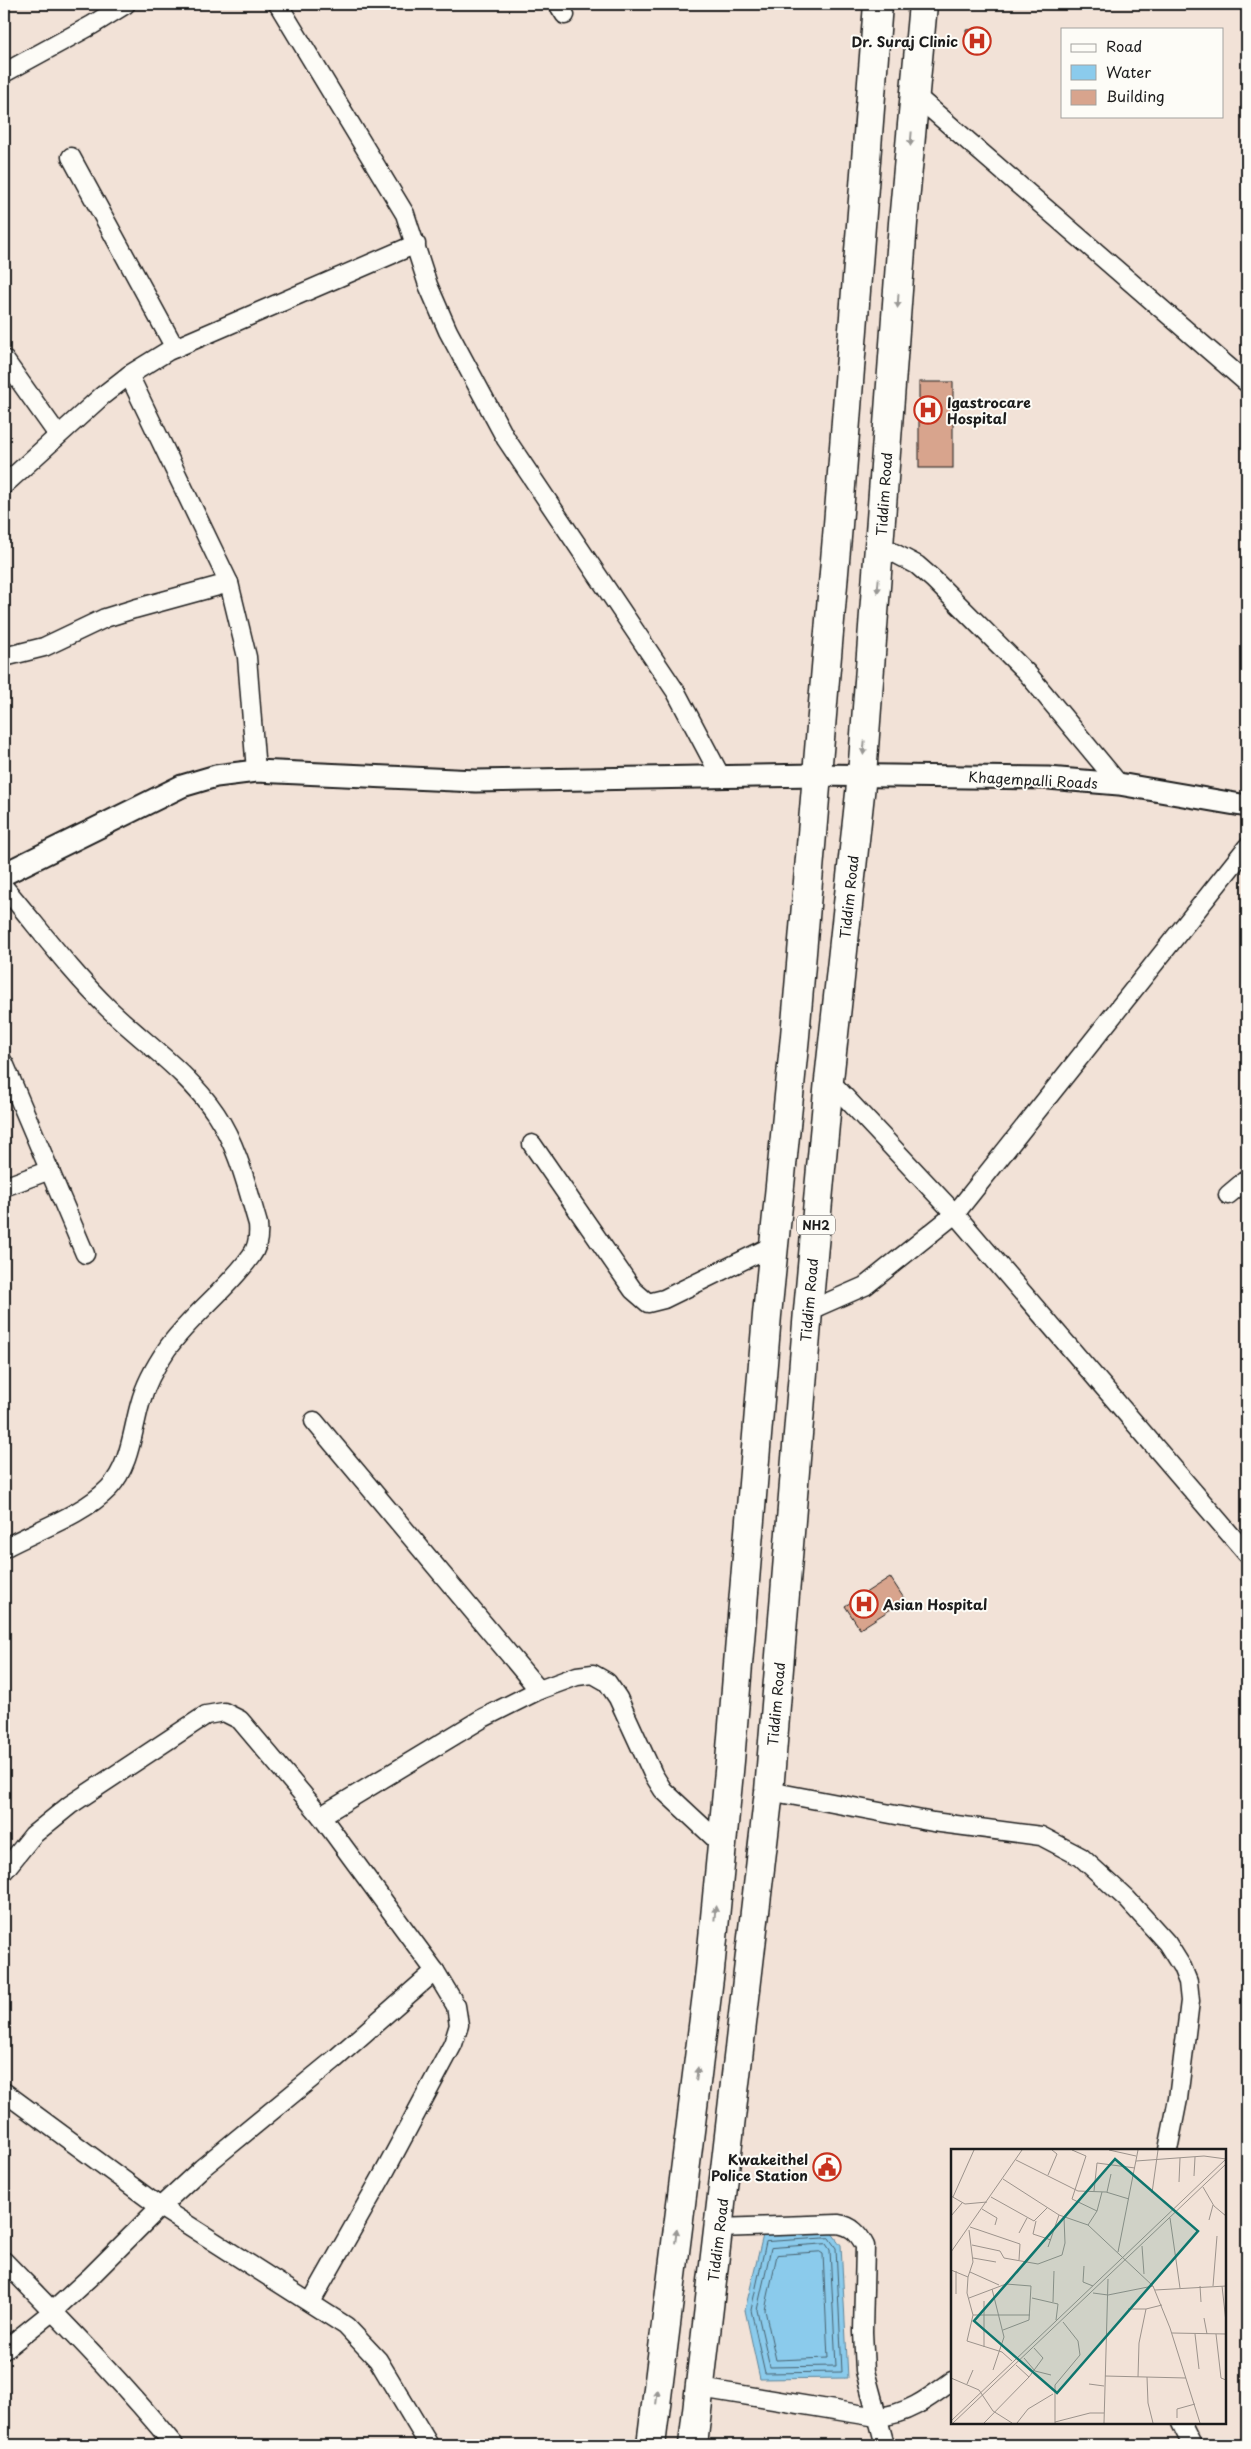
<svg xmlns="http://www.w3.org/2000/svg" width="1251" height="2449" font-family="'Playpen Sans',sans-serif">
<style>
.water{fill:#8bcbec;stroke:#5f8599}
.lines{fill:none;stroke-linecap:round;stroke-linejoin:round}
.shore{stroke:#48626f;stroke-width:1}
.building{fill:#d8a48d;stroke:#1c1c1c}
.minor-casing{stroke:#1c1c1c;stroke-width:21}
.tertiary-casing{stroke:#1c1c1c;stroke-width:25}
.trunk-casing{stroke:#1c1c1c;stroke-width:31}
.minor{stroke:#fdfcf7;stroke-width:18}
.tertiary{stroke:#fdfcf7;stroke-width:21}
.trunk{stroke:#fdfcf7;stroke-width:28}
.oneway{fill:#989794}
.labels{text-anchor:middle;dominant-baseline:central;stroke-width:4;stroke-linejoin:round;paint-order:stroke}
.shield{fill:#fdfcf7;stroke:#605f5e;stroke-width:1}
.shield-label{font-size:12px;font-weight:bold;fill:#1c1c1c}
.poi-label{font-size:14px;font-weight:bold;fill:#1c1c1c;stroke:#fdfcf7;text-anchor:end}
.street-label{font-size:14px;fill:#1c1c1c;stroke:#fdfcf7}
.inset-road{fill:none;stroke:#9c938c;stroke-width:1}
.view{fill:#0f766e;fill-opacity:0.15;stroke:#0f766e;stroke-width:2.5}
.inset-edge{fill:none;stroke:#1c1c1c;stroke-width:2.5}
</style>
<rect width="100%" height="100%" fill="#f2e2d7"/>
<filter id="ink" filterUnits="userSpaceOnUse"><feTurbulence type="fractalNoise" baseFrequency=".02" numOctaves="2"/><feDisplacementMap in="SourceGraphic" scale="10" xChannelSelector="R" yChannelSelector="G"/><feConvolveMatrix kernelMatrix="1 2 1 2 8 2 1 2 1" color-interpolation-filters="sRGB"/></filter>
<g filter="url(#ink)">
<!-- water -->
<path class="water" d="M831,2232L841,2245L848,2378L760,2379L745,2310L763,2235Z"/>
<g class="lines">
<!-- shore -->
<g class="shore">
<path d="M829,2238L836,2248L842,2372L765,2373L751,2310L766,2242Z"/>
<path d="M826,2244L830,2250L836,2366L770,2367L757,2310L771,2248Z"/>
<path d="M820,2252L823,2254L828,2358L776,2360L765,2310L777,2255Z"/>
</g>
</g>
<!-- building -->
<g class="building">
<path d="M985,28L988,49L969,52L966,30Z"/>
<rect x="919" y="382" width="34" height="86"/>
<path d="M890,1577L905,1600L860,1629L845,1606Z"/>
</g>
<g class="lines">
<!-- minor casing -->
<g class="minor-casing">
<g id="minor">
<path d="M278,4L405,214L428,285L448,331L506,439L676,692L721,777"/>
<path d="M558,4L565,15"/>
<path d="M4,73L92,25L126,4"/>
<path d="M915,95L1247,383"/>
<path d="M71,157L175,348"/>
<path d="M4,359L58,435"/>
<path d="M129,375L229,583L247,657L256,771"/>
<path d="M4,485L102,396L129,375L168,351L416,244"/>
<path d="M881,546L917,565L933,579L1027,673L1119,784"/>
<path d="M4,657L44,647L105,618L134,609L229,583"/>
<path d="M4,887C38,927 70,971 108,1008C144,1043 188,1072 216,1114C238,1147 247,1187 258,1224C259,1235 258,1247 251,1256C227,1290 191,1315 167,1349C156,1365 145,1385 140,1404C132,1432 130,1466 109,1488C83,1515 37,1530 4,1548"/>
<path d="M4,1063L85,1254"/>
<path d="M829,1080L955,1214L1247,1554"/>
<path d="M532,1144L633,1290L648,1303L664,1299L774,1245"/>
<path d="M4,1187L50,1170"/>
<path d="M1228,1195L1247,1179"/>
<path d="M808,1311L865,1286L955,1214L1247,847"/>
<path d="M314,1421L539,1690"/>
<path d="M769,1791L933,1822L1041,1836L1081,1857L1127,1899L1167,1943L1182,1967L1188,1982L1190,2001L1178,2099L1168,2150"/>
<path d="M321,1816L483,1718L539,1690L577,1676L593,1674L607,1682L618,1698L653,1774L663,1790L721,1844"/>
<path d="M4,1871L33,1835L70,1805L206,1715L224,1712L240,1720L321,1816L435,1971L456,2006L459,2025L453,2044L384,2173L311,2302"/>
<path d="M4,2092L160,2207L346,2326L378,2360L429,2445"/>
<path d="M719,2228L838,2224C852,2226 859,2234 865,2246L863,2332L865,2371L885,2445"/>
<path d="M4,2261C62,2321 121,2380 174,2445"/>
<path d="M4,2350L53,2311L91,2276L160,2207L202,2168L335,2059L435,1971"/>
<path d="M700,2388L877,2417C907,2415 929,2398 952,2381"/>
<path d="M1181,2423L1192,2445"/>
</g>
</g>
<!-- tertiary casing -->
<g class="tertiary-casing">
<path id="tertiary" d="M4,874L182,786L216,776L256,771L476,781L817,775L1048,778L1119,784L1247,806"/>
</g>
<!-- trunk casing -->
<g class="trunk-casing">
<g id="trunk">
<path d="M651,2445L710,1970L730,1761L767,1315L795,1036L838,525L878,4"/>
<path d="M693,2445L769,1791L808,1311L829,1080L862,775L903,223L923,4"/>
</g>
</g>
<!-- minor -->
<use href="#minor" class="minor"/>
<!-- tertiary -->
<use href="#tertiary" class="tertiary"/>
<!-- trunk -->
<use href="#trunk" class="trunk"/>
</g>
<!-- one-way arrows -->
<defs><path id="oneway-solid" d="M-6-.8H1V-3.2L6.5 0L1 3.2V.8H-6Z" transform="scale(1.25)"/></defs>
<g class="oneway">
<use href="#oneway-solid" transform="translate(911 139) rotate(95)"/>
<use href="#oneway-solid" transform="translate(898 301) rotate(94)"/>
<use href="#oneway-solid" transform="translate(878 586) rotate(95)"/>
<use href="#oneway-solid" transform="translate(864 748) rotate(95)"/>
<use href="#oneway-solid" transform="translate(715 1913) rotate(-85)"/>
<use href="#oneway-solid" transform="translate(697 2074) rotate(-83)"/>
<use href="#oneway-solid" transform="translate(676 2236) rotate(-83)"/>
<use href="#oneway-solid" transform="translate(657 2397) rotate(-83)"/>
</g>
</g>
<!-- icons -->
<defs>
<g id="hospital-ring" transform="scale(1.4375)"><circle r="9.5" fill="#fdfcf7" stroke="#c8321e" stroke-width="1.5"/><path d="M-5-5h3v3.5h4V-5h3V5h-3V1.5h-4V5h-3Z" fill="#c8321e"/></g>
<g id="civic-ring" transform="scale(1.4375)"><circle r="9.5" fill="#fdfcf7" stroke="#c8321e" stroke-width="1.5"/><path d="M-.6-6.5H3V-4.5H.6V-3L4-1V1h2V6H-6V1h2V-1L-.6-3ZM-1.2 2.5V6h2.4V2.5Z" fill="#c8321e"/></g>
</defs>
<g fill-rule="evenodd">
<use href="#hospital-ring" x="977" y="41"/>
<use href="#hospital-ring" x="928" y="410"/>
<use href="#hospital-ring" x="864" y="1604"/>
<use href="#civic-ring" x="827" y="2167"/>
</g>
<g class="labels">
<!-- shield labels -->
<rect class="shield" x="797" y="1215.5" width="38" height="19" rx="4"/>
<g class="shield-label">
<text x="816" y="1225">NH2</text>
</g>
<!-- poi labels -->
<g class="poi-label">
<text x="958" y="41">Dr. Suraj Clinic</text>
<text x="947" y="402" text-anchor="start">Igastrocare<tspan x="947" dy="16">Hospital</tspan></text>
<text x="883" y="1604" text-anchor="start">Asian Hospital</text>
<text x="808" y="2159">Kwakeithel<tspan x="808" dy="16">Police Station</tspan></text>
</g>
<!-- street labels -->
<g class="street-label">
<text transform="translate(884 494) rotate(-86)">Tiddim Road</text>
<text transform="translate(1033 780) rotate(3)">Khagempalli Roads</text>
<text transform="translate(849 897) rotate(-84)">Tiddim Road</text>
<text transform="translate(809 1300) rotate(-85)">Tiddim Road</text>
<text transform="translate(776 1704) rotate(-85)">Tiddim Road</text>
<text transform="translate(718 2240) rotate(-83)">Tiddim Road</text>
</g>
</g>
<!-- overview -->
<g transform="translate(951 2149)">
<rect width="275" height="275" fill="#f2e2d7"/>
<path class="inset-road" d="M121,1L135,7L121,50L146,62M158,1L185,7M65,11L127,42L155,43L178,50M185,12L253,7L275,10M97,26L106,5L101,1M243,27L244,8M52,30L108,66L137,76L202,137L219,179L249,274M228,33L229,9M252,38L263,57L275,67M143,42L146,14L184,19M156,43L160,25M201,44L207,1M0,47L14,55L36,53M2,48L23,1M40,48L83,72L96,59M31,60L46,69L44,76M0,67L11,54M219,69L229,139M258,71L262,56M85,72L82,85L100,91M137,76L146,62L151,43M19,78L69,95L68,111M18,81L22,113L17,128L16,144L22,166L16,192L51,203L61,212M68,84L76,69M21,96L49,102L53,109L87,115L111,106L114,94L113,68M191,97L193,125M97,98L108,66M0,103L71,1M167,103L187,1M22,109L45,113M133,117L132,133L142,137M0,121L17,128M5,122V145M19,123L48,136M249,137L250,153M262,137L266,87M271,137L275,173M41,140L53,188L42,221M204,141L275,137M142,144L157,146L202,137M18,149L55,135L80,137L78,171L52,181M81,149L107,155L105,171M33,152V198M102,153L103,122M177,160H195M22,166H79M253,169L256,185M221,184L275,185M244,185L248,220M265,185L270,229L275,231M73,209L84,222L100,226M65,216L78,228M154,227L235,229M187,228L188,194L195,160L211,156M196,228L197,254L202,274M0,229L28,241L42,262L61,274M16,235L22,221M138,235L153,237M226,269V260L244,255M0,272L275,10M104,273L139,264H153M2,274L275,15M33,274L78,228L92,209L83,199M66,274L77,260L102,245M104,274V236L129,206L127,192L112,173M153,274L157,130"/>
<path class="view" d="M164,10L247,82L106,244L23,172Z"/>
<rect width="275" height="275" class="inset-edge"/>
</g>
<!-- margin -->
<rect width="1251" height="2449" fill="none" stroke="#fdfcf7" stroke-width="20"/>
<rect x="10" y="10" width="1231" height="2429" fill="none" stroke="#1c1c1c" stroke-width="2" filter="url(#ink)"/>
<!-- legend -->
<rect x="1061" y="28" width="162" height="90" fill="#fdfcf7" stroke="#a3a29f"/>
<rect x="1071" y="44" width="25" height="8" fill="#fdfcf7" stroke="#a3a29f"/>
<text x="1106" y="52" font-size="15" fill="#1c1c1c">Road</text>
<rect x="1071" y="65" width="25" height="15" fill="#8bcbec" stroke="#a3a29f"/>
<text x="1106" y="78" font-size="15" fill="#1c1c1c">Water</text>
<rect x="1071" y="90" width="25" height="15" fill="#d8a48d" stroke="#a3a29f"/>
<text x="1106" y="102" font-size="15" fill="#1c1c1c">Building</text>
</svg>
